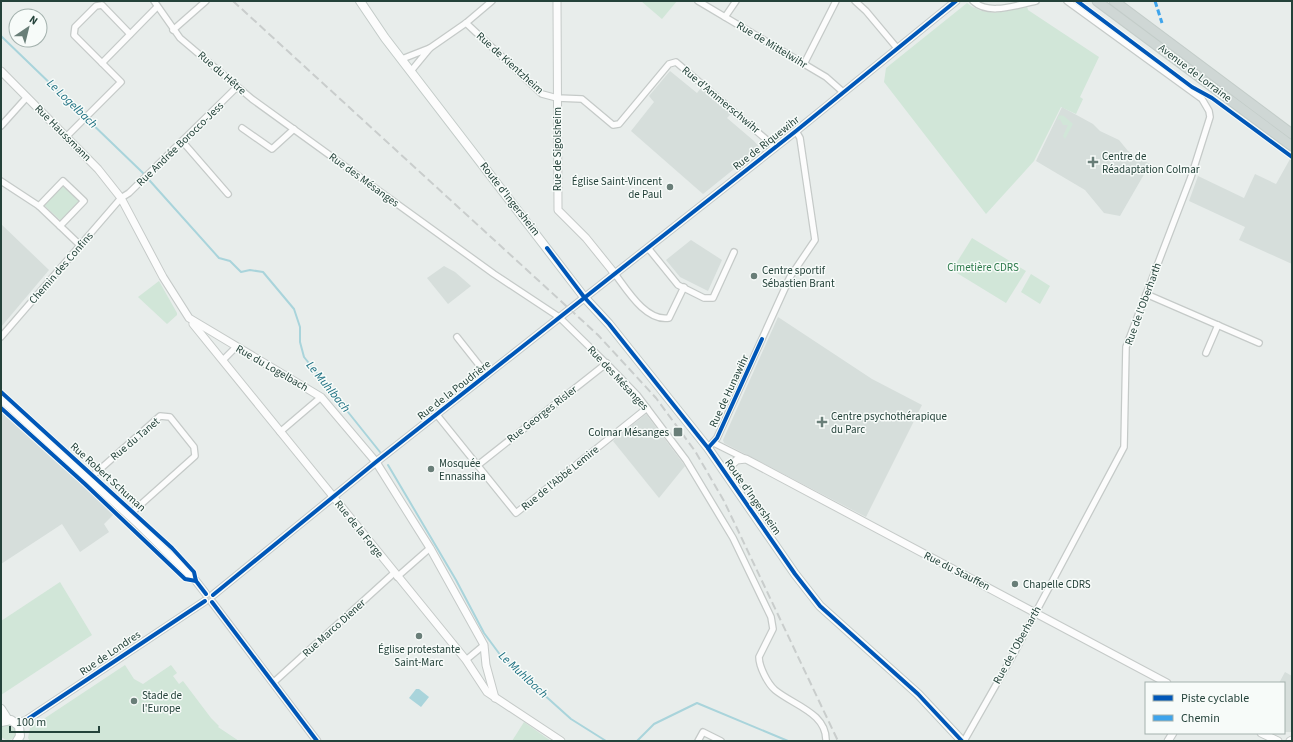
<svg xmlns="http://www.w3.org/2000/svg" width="1293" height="742" font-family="'Source Sans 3',sans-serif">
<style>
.built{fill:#d6dedb}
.green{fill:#d1e6d8}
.water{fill:#a9d4db}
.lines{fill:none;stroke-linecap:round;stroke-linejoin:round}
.stream{stroke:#a9d4db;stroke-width:2}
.minor-casing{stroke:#c5cac8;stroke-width:8}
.tertiary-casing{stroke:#c5cac8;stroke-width:9}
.secondary-casing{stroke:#c3cbc8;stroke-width:10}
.primary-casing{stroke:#c3ccc9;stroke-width:11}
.minor{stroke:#fcfcfc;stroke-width:5.5}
.tertiary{stroke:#fcfcfc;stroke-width:7}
.secondary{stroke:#fcfcfc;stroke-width:8}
.primary{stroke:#cfd7d5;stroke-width:9}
.rail{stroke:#c9cdcc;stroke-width:2;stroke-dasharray:8 4;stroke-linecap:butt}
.quiet{stroke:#3ea4ec;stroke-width:3;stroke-dasharray:6 3;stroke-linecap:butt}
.cycleway-casing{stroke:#f7fbf9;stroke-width:6}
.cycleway{stroke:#0057b8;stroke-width:4}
.poi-dot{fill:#697e78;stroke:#f7fbf9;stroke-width:1.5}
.labels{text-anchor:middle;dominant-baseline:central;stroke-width:3;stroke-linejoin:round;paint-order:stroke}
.street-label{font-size:11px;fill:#24423a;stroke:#f7fbf9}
.poi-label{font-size:11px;fill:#24423a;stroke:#f7fbf9;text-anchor:start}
.park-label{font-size:11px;fill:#2d7a4b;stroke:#f7fbf9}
.water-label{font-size:12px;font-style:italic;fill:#1c6f80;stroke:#f7fbf9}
</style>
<rect width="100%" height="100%" fill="#e8edeb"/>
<!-- built -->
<g class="built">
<path d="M670,71L697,93L701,88L731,114L727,118L754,141L760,148L703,194L631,131L654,102L649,96Z"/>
<path d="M1062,107L1093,124L1100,131L1119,140L1128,151L1150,164L1120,216L1104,213L1085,190L1036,161Z"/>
<path d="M1290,159L1292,160V264L1239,240L1245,227L1189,201L1198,176L1244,198L1255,174L1276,184Z"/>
<path d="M1,224L49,270L1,327Z"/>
<path d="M691,240L722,260L708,291L680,277L666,260Z"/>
<path d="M444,266L455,272L471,286L448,304L427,278Z"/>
<path d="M778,317L872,379L922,405L866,517L724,443L723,440Z"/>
<path d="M1,410L115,513L104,524L109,532L80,552L62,524L1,564Z"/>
<path d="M646,414L685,466L659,498L613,441Z"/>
<path d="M1285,672L1292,676V732H1284V683H1279Z"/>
</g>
<!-- green -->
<g class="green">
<path d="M641,1H677L662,19Z"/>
<path d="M967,3C988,19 1004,11 1027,6L1028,10L1099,57L1080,97L1083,99L1076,114L1061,107L1034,161L986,214L884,82L886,68Z"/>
<path d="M1123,12L1292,137V142L1121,14Z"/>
<path d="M1059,115L1064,116L1073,124L1065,139L1063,136L1068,125H1063L1060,119L1057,120Z"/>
<path d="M63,184L81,202L62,222L43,204Z"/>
<path d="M972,238L1026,271L1006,303L952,270Z"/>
<path d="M1031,274L1050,286L1040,304L1021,292Z"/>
<path d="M159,281L177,313V315L167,324L138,297Z"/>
<path d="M60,582L92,635L1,695V621Z"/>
<path d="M125,665L134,679L143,684L171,665L177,673L173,676L179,684L183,681L211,718L219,726L218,727L239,741H30L28,738L30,728Z"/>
<path d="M524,722L551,741H512Z"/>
<circle cx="8" cy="732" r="8"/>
</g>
<!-- water -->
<path class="water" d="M416,689H419L429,697L421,707L409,698Z"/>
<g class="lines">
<!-- stream -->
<g class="stream">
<path d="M1,36L142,172L219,258L230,261L241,272L250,270L263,272L294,309L300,327V342L304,357L380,452"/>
<path d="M388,465L456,580L484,633L501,656L571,719L606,741"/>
<path d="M637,741L654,724L697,703L788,741"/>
</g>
<!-- minor casing -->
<g class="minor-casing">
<g id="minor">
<path d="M154,1L180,38L252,99L494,274L559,317L610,367L637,395L686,460L733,538L771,617L773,629L759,657C759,667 768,684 775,690C793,705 827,713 826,741"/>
<path d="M698,1L826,77L843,92"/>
<path d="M855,1L866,11L897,48"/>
<path d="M973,1C989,16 1016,5 1036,1"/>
<path d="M725,17L736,1"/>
<path d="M466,23L542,94L557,98L582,99L613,125L619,124L669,64L676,62L775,147"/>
<path d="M173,30L206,1"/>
<path d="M430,48L466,23L492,1"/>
<path d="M402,59L430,48L411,71"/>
<path d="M102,63L74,35L75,27L96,6L102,5L130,34"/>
<path d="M804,64L836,1"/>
<path d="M1,126L27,97"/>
<path d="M242,128L272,149L294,129"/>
<path d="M66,137L121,82L102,63L157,7"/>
<path d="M182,141L228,194"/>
<path d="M1,181L39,206L81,246"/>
<path d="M39,206L63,181L84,201L60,226"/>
<path d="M648,248L678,285L704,298H713L734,252"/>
<path d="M615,274C627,290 646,322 669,318L684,287"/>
<path d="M1146,294L1259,343"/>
<path d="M1,337L121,198L129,193L237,87"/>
<path d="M457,337L487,375"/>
<path d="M1206,353L1218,325"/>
<path d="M223,360L235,348"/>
<path d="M437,415L516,513L647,408"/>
<path d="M280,432L321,397"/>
<path d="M714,443L746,459"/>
<path d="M708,448L717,438L790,277L815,240L800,138L796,131"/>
<path d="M478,465L607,363"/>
<path d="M89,479L160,416L170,417L194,447L195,456L129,515"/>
<path d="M397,577L430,548"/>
<path d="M466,660L484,645"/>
<path d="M274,682L394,573"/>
<path d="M698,741L703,732L721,741"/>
<path d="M964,741L1013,655L1124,447L1126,347L1191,177L1210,117L1209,111L1202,99L1067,1"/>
</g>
</g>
<!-- tertiary casing -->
<g class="tertiary-casing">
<g id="tertiary">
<path d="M557,1L558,210L586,238L615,274"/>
<path d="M1,71L98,169L121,198L163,277L189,318L321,397L376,462L430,548L484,645L486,665L495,698"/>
<path d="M193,324L466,660L487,692L561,741"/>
<path d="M1,399L138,524L196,581L206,594"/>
<path d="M724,471L737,460L746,459L1167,683"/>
<path d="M213,595L376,462L796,131L956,1"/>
<path d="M212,602L317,741"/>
<path d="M16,722L25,721L205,601"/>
<path d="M1261,733L1278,741"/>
<path d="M1168,741L1173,733"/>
<path d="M1290,741L1292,740"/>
</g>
</g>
<!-- secondary casing -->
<g class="secondary-casing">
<g id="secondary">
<path d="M360,1L385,38L584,297L609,324L708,448L795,574L820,606L918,694L962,741"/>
<path d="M1,709L8,720"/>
<path d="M1,722L11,720L19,726L20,736L17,741"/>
</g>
</g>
<!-- primary casing -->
<g class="primary-casing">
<g id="primary">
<path d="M1097,1L1292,146"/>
<path d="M1114,1L1292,134"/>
</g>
</g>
<!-- minor -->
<use href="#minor" class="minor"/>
<!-- tertiary -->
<use href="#tertiary" class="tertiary"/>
<!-- secondary -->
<use href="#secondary" class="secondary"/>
<!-- primary -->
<use href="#primary" class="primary"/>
<!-- rail -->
<path class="rail" d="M233,1L598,335L656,398L695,451L724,501L838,741"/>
<!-- quiet -->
<path class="quiet" d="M1155,1L1162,23"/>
<!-- cycleway casing -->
<g class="cycleway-casing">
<g id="cycleway">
<path d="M1077,1L1192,87L1212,98L1292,157"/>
<path d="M547,248L584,297L609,324L708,448L795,574L820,606L918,694L962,741"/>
<path d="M1,392L172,548L194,572L196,581L206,594"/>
<path d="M1,408L85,484L185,579L196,581"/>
<path d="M708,448L717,438L762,339"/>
<path d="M213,595L376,462L796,131L956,1"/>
<path d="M212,602L317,741"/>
<path d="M25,721L205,601"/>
</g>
</g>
<!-- cycleway -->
<use href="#cycleway" class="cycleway"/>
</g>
<!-- markers -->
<g class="poi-dot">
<path d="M1091 156h4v4h4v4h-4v4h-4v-4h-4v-4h4z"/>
<circle cx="670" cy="187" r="4"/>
<circle cx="754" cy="276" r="4"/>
<path d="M820 416h4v4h4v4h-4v4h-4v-4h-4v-4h4z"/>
<rect x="673" y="427" width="10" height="10" rx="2"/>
<circle cx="431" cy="469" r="4"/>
<circle cx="1015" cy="584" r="4"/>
<circle cx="419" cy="636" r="4"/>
<circle cx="134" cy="701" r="4"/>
</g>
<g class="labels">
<!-- street labels -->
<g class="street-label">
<text transform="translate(772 45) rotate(31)">Rue de Mittelwihr</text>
<text transform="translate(510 63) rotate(42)">Rue de Kientzheim</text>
<text transform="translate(222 73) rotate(41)">Rue du Hêtre</text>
<text transform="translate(1195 73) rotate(37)">Avenue de Lorraine</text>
<text transform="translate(721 100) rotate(40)">Rue d'Ammerschwihr</text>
<text transform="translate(63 133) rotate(45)">Rue Haussmann</text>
<text transform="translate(766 143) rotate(-38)">Rue de Riquewihr</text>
<text transform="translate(180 144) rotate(-44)">Rue Andrée Borocco-Jess</text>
<text transform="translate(557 149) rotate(-90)">Rue de Sigolsheim</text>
<text transform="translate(364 180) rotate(36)">Rue des Mésanges</text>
<text transform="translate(510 199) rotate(52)">Route d'Ingersheim</text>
<text transform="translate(61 268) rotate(-49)">Chemin des Confins</text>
<text transform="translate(1143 304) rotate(-70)">Rue de l'Oberharth</text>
<text transform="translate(272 368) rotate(30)">Rue du Logelbach</text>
<text transform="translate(618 378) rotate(47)">Rue des Mésanges</text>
<text transform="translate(454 390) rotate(-38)">Rue de la Poudrière</text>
<text transform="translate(729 391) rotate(-65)">Rue de Hunawihr</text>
<text transform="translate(542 414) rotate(-38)">Rue Georges Risler</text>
<text transform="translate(135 439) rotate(-40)">Rue du Tanet</text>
<text transform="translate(108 477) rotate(42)">Rue Robert Schuman</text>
<text transform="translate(560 478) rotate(-39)">Rue de l'Abbé Lemire</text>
<text transform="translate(753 497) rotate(55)">Route d'Ingersheim</text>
<text transform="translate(359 529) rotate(51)">Rue de la Forge</text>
<text transform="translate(957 571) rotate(27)">Rue du Stauffen</text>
<text transform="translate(334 628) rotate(-42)">Rue Marco Diener</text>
<text transform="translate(1017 645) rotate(-61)">Rue de l'Oberharth</text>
<text transform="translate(110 653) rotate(-34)">Rue de Londres</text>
</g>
<!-- poi labels -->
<g class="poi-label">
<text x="1102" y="156">Centre de<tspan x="1102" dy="13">Réadaptation Colmar</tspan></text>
<text x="662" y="181" text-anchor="end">Église Saint-Vincent<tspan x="662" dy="13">de Paul</tspan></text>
<text x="762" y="270">Centre sportif<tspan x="762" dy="13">Sébastien Brant</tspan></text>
<text x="831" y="416">Centre psychothérapique<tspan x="831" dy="13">du Parc</tspan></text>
<text x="669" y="432" text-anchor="end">Colmar Mésanges</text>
<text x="439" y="463">Mosquée<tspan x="439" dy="13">Ennassiha</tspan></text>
<text x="1023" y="584">Chapelle CDRS</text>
<text x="419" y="649" text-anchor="middle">Église protestante<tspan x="419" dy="13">Saint-Marc</tspan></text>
<text x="142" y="695">Stade de<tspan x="142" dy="13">l'Europe</tspan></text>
</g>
<!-- park labels -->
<g class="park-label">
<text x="983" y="267">Cimetière CDRS</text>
</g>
<!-- water labels -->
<g class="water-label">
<text transform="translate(72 104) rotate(44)">Le Logelbach</text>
<text transform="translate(328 387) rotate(51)">Le Muhlbach</text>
<text transform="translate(523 675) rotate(43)">Le Muhlbach</text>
</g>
</g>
<!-- border -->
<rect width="1293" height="742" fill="none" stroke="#24423a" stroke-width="4"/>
<!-- legend -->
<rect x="1145" y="682" width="140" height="52" fill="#f7fbf9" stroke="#a3b1ad"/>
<rect x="1153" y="695" width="20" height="6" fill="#0057b8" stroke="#a3b1ad"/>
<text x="1181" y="702" font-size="12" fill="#24423a">Piste cyclable</text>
<rect x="1153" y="715" width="20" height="6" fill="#3ea4ec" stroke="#a3b1ad"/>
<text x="1181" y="722" font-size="12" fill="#24423a">Chemin</text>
<!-- north arrow -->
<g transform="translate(28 28) rotate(35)"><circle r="19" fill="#f7fbf9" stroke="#a3b1ad"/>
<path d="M0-3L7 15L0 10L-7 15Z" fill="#697e78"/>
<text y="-6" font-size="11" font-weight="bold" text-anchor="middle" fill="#24423a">N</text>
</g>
<!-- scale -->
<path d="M10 726v6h89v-6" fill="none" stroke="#24423a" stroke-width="2"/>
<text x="16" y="726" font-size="12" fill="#24423a" stroke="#f7fbf9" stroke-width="3" paint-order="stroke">100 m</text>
</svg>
